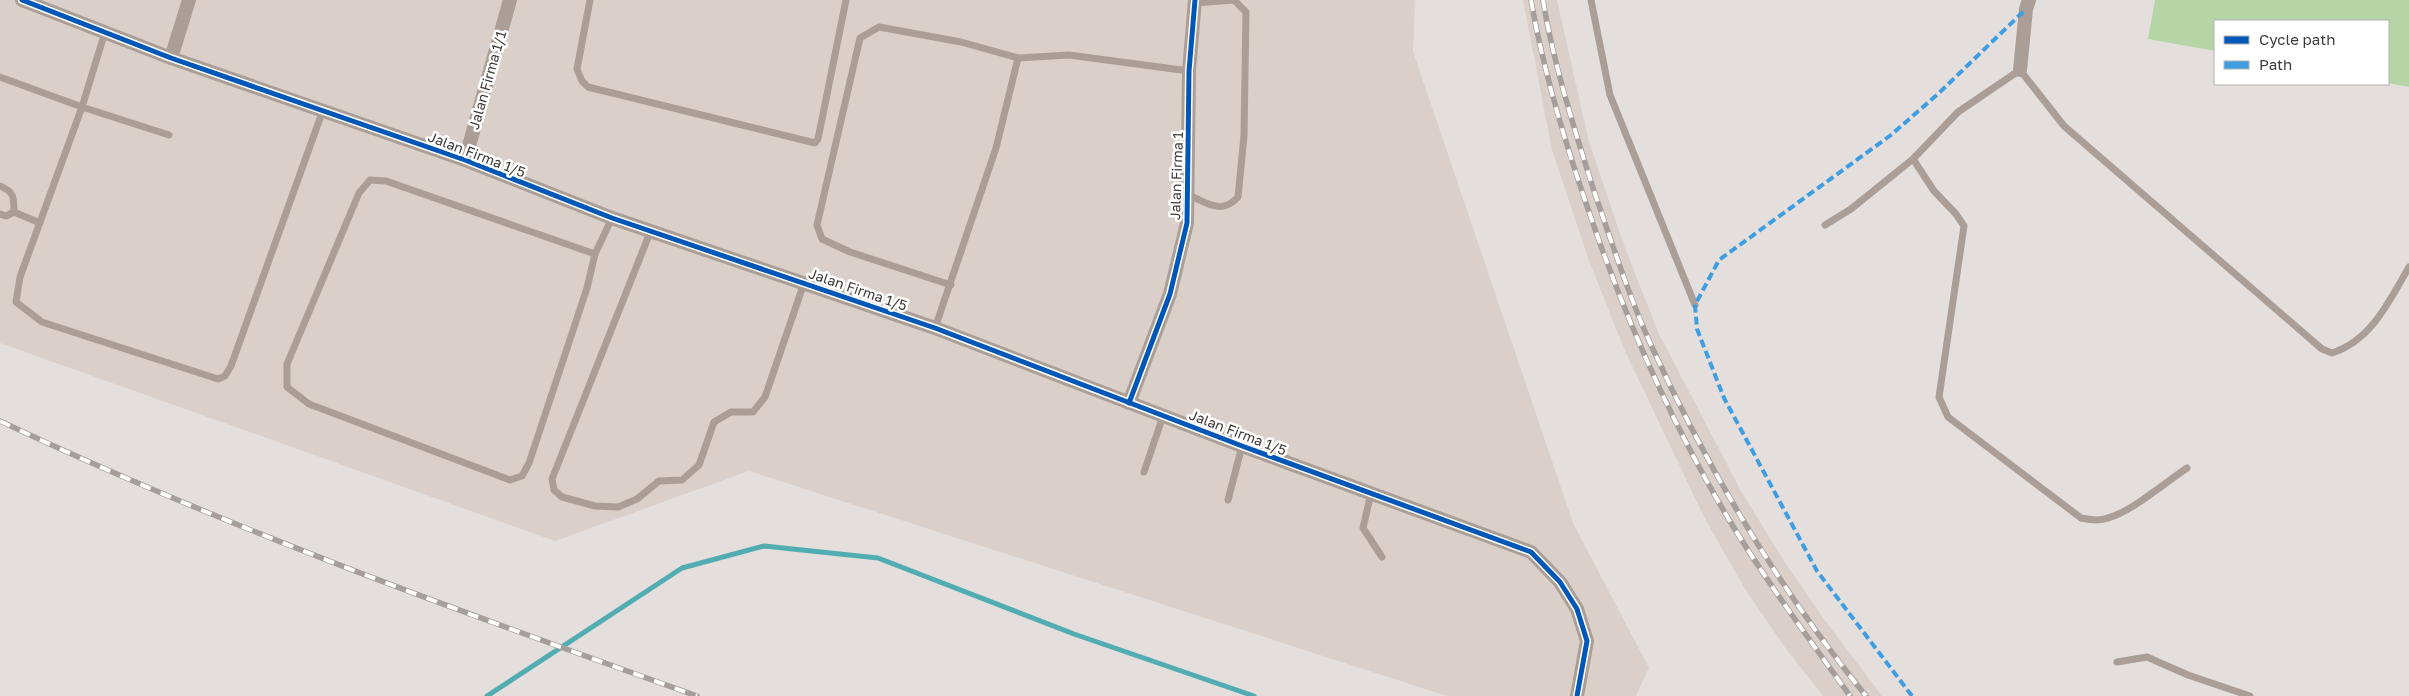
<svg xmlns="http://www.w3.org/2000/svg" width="2409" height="696" font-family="'Golos Text',sans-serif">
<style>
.built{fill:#dbcfca}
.green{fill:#b6d5a7}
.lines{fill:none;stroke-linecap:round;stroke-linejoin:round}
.stream{stroke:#52adb3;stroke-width:5}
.service{stroke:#aa9e97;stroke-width:7}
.minor{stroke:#aa9e97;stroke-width:14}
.rail-casing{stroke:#a69e9b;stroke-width:5.5}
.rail{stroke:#fff;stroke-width:4;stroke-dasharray:11;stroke-linecap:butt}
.quiet{stroke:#3f9ee2;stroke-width:4;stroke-dasharray:8 4;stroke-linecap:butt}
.cycleway-casing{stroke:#fff;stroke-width:8}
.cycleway{stroke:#0057b8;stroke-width:5}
.labels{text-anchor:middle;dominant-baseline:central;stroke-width:5;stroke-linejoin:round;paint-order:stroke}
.street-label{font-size:14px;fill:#3f3b3a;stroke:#fff}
</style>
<rect width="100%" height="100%" fill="#e4dfdc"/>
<!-- built -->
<g class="built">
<path d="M0,0H1415L1413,51L1573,523L1649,668L1636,696H1447L749,471L555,541L0,343Z"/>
<path d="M1523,0H1557L1589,142L1625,248L1659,334L1741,491L1784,561L1824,619L1882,696H1823L1786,649L1745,589L1704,517L1625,351L1588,258L1552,150Z"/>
</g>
<!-- green -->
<path class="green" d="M2155,0H2409V87L2388,83V21H2215V51L2148,39Z"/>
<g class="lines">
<!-- stream -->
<path class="stream" d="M487,696L682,568L764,546L878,558L1074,634L1254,696"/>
<!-- service -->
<g class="service">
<path d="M590,0L577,69L582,81L588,87L815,143L818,139L846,0"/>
<path d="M1591,0L1610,95L1695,305"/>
<path d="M105,32L82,107L20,277L16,302L42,322L218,379L225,376L231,366L323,110"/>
<path d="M0,77L82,107L169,135"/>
<path d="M1913,159L1934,191L1956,214L1964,226L1939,397L1948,417L2081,518C2090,520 2100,521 2108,518C2131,512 2166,482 2187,468"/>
<path d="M0,186C14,192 14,197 14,212L40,223"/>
<path d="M1189,195C1207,203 1222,215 1238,197L1244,136L1246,12L1234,0L1195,3"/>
<path d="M0,214L6,216L14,212"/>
<path d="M1825,225L1851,209L1913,159L1958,112L2020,70L2064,126L2322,349L2332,353C2372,340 2389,301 2409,267"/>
<path d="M651,230L552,479L554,490L562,497L595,506L618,507L637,499L659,481L682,480L699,465L714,422L731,412H753L765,397L804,283"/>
<path d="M595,254L386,181L370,180L359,193L287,364V387L309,404L510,480L522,476L529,463L587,288L595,254L612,218"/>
<path d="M951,285L850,252L822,239L817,225L860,38L879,27L961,42L1018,58L1069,55L1189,71"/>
<path d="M935,328L996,148L1018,58"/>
<path d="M1144,472L1163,416"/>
<path d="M1371,493L1363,528L1382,557"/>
<path d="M1228,500L1242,446"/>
<path d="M2117,662L2147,657L2188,675L2250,696"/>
</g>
<!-- minor -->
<g class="minor">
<path d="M22,0L171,58L465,160L612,218L935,328L1242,446L1531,552L1560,582L1577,609L1587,641L1577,696"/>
<path d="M171,58L189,0"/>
<path d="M2020,70L2026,9L2029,0"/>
<path d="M465,160L510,0"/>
<path d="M1129,403L1170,294L1187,223L1189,71L1195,0"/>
</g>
<!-- rail casing -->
<g class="rail-casing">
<g id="rail">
<path d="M1531,0C1543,70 1564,139 1587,206C1623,313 1668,416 1725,513C1763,577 1807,636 1850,696"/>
<path d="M1543,0C1553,62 1574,128 1593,188C1611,240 1628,294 1651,345C1708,470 1779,589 1866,696"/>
<path d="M0,421C226,528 462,612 697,696"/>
</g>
</g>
<!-- rail -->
<use href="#rail" class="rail"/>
<!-- quiet -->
<path class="quiet" d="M1912,696L1817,571L1724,398L1697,329L1695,305L1719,260L1891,135L1939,93L2026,9"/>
<!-- cycleway casing -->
<g class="cycleway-casing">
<g id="cycleway">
<path d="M22,0L171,58L465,160L612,218L935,328L1242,446L1531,552L1560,582L1577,609L1587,641L1577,696"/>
<path d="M1129,403L1170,294L1187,223L1189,71L1195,0"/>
</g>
</g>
<!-- cycleway -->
<use href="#cycleway" class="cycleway"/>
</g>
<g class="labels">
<!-- street labels -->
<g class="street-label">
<text transform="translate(487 80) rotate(-74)">Jalan Firma 1/1</text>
<text transform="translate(477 154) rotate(21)">Jalan Firma 1/5</text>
<text transform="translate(1176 176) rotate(-88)">Jalan Firma 1</text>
<text transform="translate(858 289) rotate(19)">Jalan Firma 1/5</text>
<text transform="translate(1238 432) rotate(21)">Jalan Firma 1/5</text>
</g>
</g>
<!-- legend -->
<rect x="2214" y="20" width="175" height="65" fill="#ffffff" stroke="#b2b1b0"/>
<rect x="2224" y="36" width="25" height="8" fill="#0057b8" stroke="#b2b1b0"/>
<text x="2259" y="45" font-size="15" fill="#3f3b3a">Cycle path</text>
<rect x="2224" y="61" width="25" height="8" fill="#3f9ee2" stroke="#b2b1b0"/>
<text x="2259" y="70" font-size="15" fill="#3f3b3a">Path</text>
</svg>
